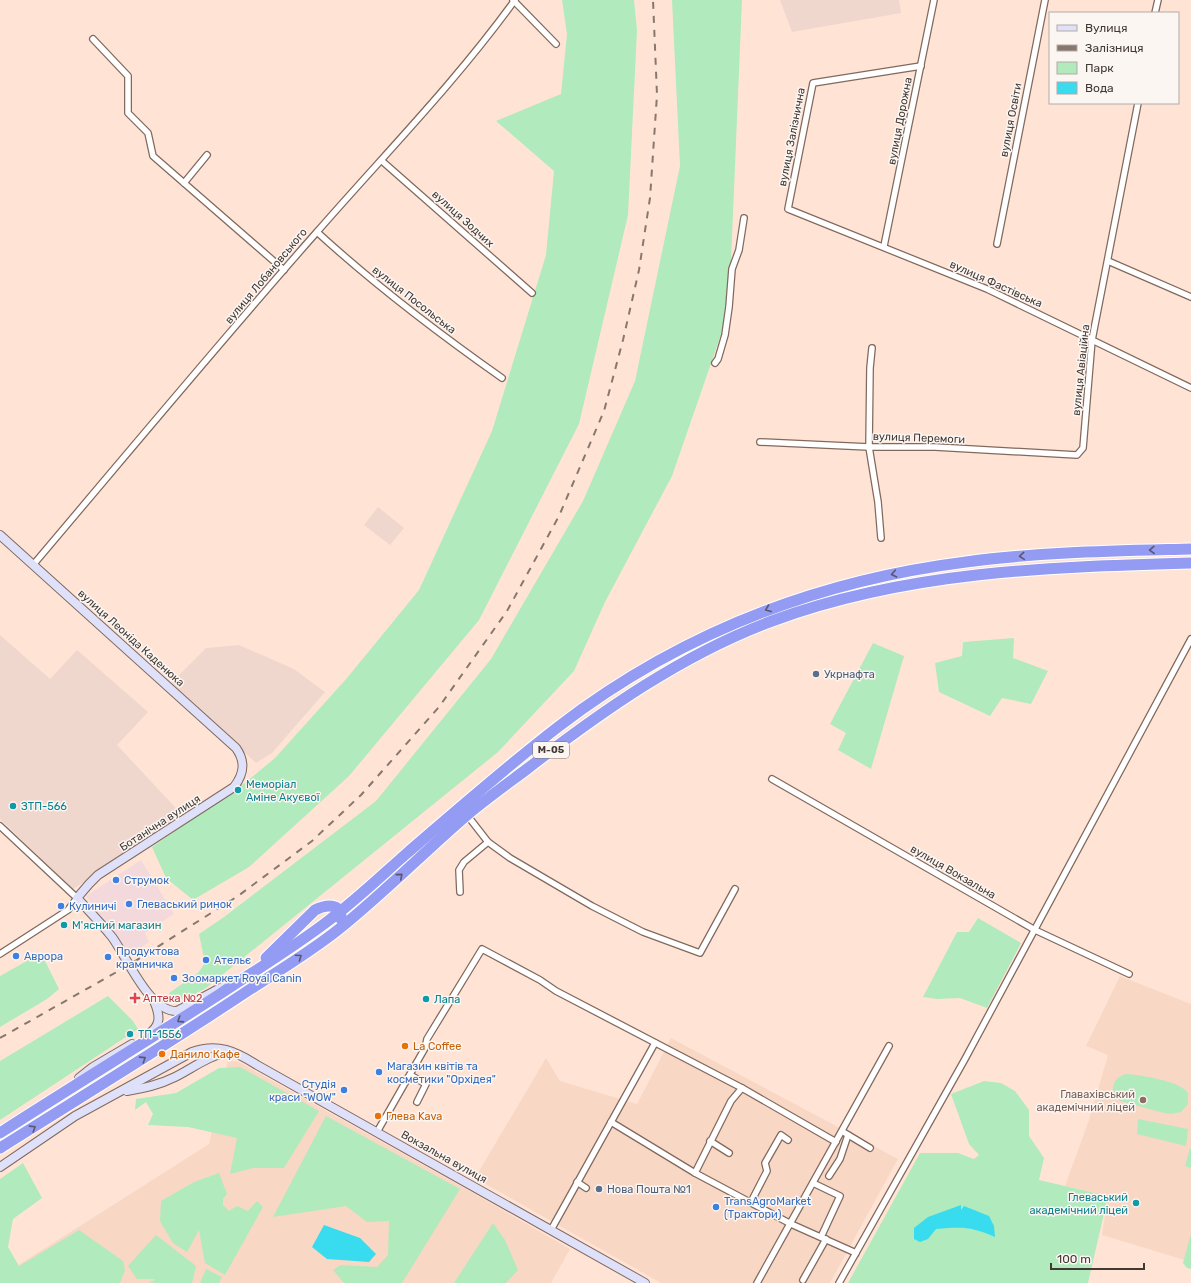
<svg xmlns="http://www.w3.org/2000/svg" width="1191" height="1283" font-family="Rubik,sans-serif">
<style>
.commercial{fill:#f3d9dc}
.industrial{fill:#efd7ce}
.built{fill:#f9d7c5}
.green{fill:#b1eabc}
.water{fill:#39dbee}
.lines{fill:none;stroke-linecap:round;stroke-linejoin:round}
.street-casing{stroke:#81695d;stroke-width:8}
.secondary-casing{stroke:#81695d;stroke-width:10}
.highway-casing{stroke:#fff;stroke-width:13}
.street{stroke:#fff;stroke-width:5.5}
.secondary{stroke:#dfe1fb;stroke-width:8}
.highway{stroke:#939bf3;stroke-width:11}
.rail{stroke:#87776e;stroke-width:2;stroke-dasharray:7 7;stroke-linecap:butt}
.oneway{stroke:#5b566d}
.service-dot{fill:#5c6f8a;stroke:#fcf6f3;stroke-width:1.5}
.culture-dot{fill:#0f9aa8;stroke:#fcf6f3;stroke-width:1.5}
.shop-dot{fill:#3f7fe0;stroke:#fcf6f3;stroke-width:1.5}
.health-dot{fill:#e0444e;stroke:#fcf6f3;stroke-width:1.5}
.food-dot{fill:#e8710a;stroke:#fcf6f3;stroke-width:1.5}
.education-dot{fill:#8d6e63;stroke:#fcf6f3;stroke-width:1.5}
.labels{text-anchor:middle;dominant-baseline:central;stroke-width:3;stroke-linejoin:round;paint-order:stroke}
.shield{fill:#fcf6f3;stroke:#7a726d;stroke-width:1}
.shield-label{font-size:10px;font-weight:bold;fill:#433933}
.street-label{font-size:11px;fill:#433933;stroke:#fcf6f3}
.service-label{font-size:11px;fill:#4e5e75;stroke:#fcf6f3;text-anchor:start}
.culture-label{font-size:11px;fill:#0d838f;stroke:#fcf6f3;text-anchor:start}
.shop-label{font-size:11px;fill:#366cbe;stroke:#fcf6f3;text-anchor:start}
.health-label{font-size:11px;fill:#be3a42;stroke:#fcf6f3;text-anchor:start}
.food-label{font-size:11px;fill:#c56008;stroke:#fcf6f3;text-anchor:start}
.education-label{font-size:11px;fill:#785e54;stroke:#fcf6f3;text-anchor:end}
</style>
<rect width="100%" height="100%" fill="#ffe4d6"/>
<!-- commercial -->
<path class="commercial" d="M141,860L174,914L145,933L149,942L137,950L122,948L86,896Z"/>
<!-- industrial -->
<g class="industrial">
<path d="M780,0H899L901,13L792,32Z"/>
<path d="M378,507L404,528L390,545L364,525Z"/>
<path d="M0,635L50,679L77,650L148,712L117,745L185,818L73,889L0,819Z"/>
<path d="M239,645L294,669L325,692L272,753L256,763L170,684L206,648Z"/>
</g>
<!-- built -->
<g class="built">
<path d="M1120,976L1191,1004V1262L1102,1235L1108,1196L1065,1186L1089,1120L1108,1055L1086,1046Z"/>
<path d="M671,1038L898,1159L830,1283H661L475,1178L546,1058L560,1081L637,1104Z"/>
<path d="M228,1060L239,1062L466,1189L570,1249L551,1283H8L9,1271L209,1144Z"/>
</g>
<!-- green -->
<g class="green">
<path d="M562,0H634L637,30L628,215L579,424L479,620L349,776L249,867L193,900L166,878L152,847L246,782L275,758L347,678L419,590L492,431L546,255L554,171L496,121L561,94L567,34Z"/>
<path d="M672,0H742L731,261L725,323L672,476L605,602L574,671L498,752L206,988L186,999L172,998L169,993L198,973L205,963L199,934L224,917L376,801L491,659L583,501L635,381L680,166Z"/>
<path d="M1014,638L1013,658L1048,671L1031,704L1002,698L990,716L939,692L935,663L962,656L963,642Z"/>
<path d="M873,643L904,656L871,769L838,750L846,733L830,724Z"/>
<path d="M978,918L1021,943L987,1008L960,998L937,999L923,997L957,932H969Z"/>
<path d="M41,953L59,989L47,999L0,1027V976Z"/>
<path d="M108,996L133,1021L138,1029L0,1120V1061Z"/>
<path d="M240,1067L319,1111L284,1168H253L230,1174L237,1138L188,1127L148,1125L153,1114L146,1102L135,1110L136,1099L176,1093L219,1068Z"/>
<path d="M1126,1074C1141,1075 1180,1081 1188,1093V1104L1181,1112L1170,1114L1160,1112L1120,1101L1113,1093C1112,1083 1116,1077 1126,1074Z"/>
<path d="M984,1081L1001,1083L1015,1091L1029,1110V1136L1044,1158L1039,1180L1108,1196L1088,1283H848L920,1153H958L974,1159L979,1155L969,1144L951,1094Z"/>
<path d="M326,1116L460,1189L402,1283H344L333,1270L341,1265L377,1267L388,1255L389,1221L367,1222L346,1206L273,1217Z"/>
<path d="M1138,1119L1188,1129L1186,1146L1137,1134Z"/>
<path d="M1190,1148H1191V1168L1185,1166Z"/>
<path d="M23,1163L42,1198L13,1219L8,1247L19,1266L79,1230L123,1261L125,1270L120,1283H0V1179Z"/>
<path d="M219,1173L227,1194L223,1199V1205L229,1211L237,1206L248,1211L257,1201L263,1207L225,1275L205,1263L199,1230L187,1252L173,1243L160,1221L161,1201L194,1182Z"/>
<path d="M493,1223L505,1240L518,1270L506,1283H454Z"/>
<path d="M1191,1234V1269L1187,1268L1183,1263Z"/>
<path d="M156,1235L196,1266L192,1283H149L156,1279H137L128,1266Z"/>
<path d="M206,1269L222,1277L219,1283H200Z"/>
</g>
<!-- water -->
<g class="water">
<path d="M961,1205V1210L964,1206L989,1216L994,1226L995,1237C970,1226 962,1227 936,1229L928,1239L920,1242L914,1239V1228L928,1217Z"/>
<path d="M324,1225L360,1238L376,1254L369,1262L327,1259L312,1247Z"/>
</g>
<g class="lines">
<!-- street casing -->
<g class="street-casing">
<g id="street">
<path d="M513,0L556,44"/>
<path d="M1155,13L1158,0"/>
<path d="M93,39L128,76V113L148,133L153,156L284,270"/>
<path d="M921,66L813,83L788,209L987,289L1191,388"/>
<path d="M382,161L532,293"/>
<path d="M184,183L207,155"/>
<path d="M317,232C375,285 438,333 502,378"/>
<path d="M997,244L1045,0"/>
<path d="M884,246L934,0"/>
<path d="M1108,261L1191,297"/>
<path d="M872,348L870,368L869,447L878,502L881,538"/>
<path d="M715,363L718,359L725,335L729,307L732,269L739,250L744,218"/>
<path d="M760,442L869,447H935L1077,455L1083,448L1092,340L1138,103"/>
<path d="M33,565C127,454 220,342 316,233C383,156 455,83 515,0"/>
<path d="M772,779L1035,930L1129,974"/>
<path d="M467,815L488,842L510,858L592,906L643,932L700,953L735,889"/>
<path d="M0,826L77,898L68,910L0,954"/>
<path d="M460,892L459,870L464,862L488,842"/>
<path d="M410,1075L426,1084L417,1102"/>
<path d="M611,1122L695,1173L791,1224L856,1253"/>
<path d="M377,1132L425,1048L427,1039L482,949L540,980L556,991L742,1088L836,1142"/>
<path d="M845,1133L870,1148"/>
<path d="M710,1141L729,1153"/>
<path d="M695,1173L731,1101L742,1088"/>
<path d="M829,1176L840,1159L848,1135"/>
<path d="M577,1182L586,1188"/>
<path d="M813,1183L840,1196L821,1237"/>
<path d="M751,1202L767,1171L765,1163L781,1135L788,1140"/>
<path d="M551,1230L655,1043"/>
<path d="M803,1280L826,1239"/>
<path d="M757,1283L889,1046"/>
<path d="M839,1283L965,1059L1191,639"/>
</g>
</g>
<!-- secondary casing -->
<g class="secondary-casing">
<g id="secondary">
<path d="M0,535L236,748C246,762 244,774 234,787L98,875L89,884L77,898C89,911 101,923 112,937C127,957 149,1012 177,1011L228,984"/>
<path d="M147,1035C162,1026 160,1015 154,1001"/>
<path d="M79,1078L93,1067L132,1044"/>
<path d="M127,1091C144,1088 159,1085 175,1077C193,1068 209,1055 229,1052"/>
<path d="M0,1167L75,1116L192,1052C218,1043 235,1051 257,1065L645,1283"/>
</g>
</g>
<!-- highway casing -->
<g class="highway-casing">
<g id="highway">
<path d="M266,958L315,910C325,905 342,902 341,919"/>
<path d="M0,1133C73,1086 147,1041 220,994C256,970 294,947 328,921C355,901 380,877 406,854C456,811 506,767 558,727C679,634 815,581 966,562C1040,552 1116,551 1191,549"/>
<path d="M0,1148C81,1097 163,1047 243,994C275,973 309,953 339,929C384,893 424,852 467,815C486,799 507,784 527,769C602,711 683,654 772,621C907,571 1050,567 1191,563"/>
</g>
</g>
<!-- street -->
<use href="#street" class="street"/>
<!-- secondary -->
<use href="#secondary" class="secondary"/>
<!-- highway -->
<use href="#highway" class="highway"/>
<!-- rail -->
<path class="rail" d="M0,1038L129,965L238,896L312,841L361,795L439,707L507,611L559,516L604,411L623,340L639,270L650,198L657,95L653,0"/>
</g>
<!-- one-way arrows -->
<defs><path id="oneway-chevron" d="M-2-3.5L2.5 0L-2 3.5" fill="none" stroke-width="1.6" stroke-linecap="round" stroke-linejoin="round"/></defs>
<g class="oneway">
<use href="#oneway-chevron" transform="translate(1152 550) rotate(178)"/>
<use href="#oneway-chevron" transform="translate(1022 556) rotate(175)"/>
<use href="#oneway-chevron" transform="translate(894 574) rotate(168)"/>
<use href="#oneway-chevron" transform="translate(768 609) rotate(159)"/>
<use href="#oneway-chevron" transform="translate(400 876) rotate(-41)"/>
<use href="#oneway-chevron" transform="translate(299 957) rotate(-35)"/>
<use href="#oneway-chevron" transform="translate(180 1020) rotate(147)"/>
<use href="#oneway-chevron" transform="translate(143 1059) rotate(-33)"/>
<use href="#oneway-chevron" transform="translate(33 1128) rotate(-32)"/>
</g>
<!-- markers -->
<g class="service-dot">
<circle cx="816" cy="674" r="4"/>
<circle cx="599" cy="1189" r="4"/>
</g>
<g class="culture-dot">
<circle cx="238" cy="790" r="4"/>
<circle cx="13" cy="806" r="4"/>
<circle cx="64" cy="925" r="4"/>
<circle cx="426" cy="999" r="4"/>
<circle cx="130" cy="1034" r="4"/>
<circle cx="1136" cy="1203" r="4"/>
</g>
<g class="shop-dot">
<circle cx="116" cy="880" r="4"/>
<circle cx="129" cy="904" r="4"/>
<circle cx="61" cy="906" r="4"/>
<circle cx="16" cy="956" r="4"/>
<circle cx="108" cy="957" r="4"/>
<circle cx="206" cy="960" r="4"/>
<circle cx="174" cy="978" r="4"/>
<circle cx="379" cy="1072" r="4"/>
<circle cx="344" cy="1090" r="4"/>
<circle cx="716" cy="1207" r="4"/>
</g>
<path class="health-dot" d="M133 992h4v4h4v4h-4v4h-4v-4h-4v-4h4z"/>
<g class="food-dot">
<circle cx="405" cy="1046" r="4"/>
<circle cx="162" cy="1054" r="4"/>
<circle cx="378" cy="1116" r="4"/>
</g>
<circle class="education-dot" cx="1143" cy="1100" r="4"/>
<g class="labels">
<!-- shield labels -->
<rect class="shield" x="533" y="742" width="36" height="16" rx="3"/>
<g class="shield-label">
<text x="551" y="750">М-05</text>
</g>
<!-- street labels -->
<g class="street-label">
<text transform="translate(1011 120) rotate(-79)">вулиця Освіти</text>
<text transform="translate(900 121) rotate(-79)">вулиця Дорожна</text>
<text transform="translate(792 137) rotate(-79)">вулиця Залізнична</text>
<text transform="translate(463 219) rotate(42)">вулиця Зодчих</text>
<text transform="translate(266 276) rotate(-50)">вулиця Лобановського</text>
<text transform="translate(996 284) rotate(24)">вулиця Фастівська</text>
<text transform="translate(414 300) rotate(38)">вулиця Посольська</text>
<text transform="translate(1081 370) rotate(-84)">вулиця Авіаційна</text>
<text transform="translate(919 438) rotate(2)">вулиця Перемоги</text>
<text transform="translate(131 638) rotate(42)">вулиця Леоніда Каденюка</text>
<text transform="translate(160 823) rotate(-33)">Ботанічна вулиця</text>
<text transform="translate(953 872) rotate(30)">вулиця Вокзальна</text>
<text transform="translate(444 1157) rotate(29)">Вокзальна вулиця</text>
</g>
<!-- service labels -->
<g class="service-label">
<text x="824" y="674">Укрнафта</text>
<text x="607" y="1189">Нова Пошта №1</text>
</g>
<!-- culture labels -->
<g class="culture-label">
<text x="246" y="784">Меморіал<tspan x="246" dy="13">Аміне Акуєвої</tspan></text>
<text x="21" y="806">ЗТП-566</text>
<text x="72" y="925">М'ясний магазин</text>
<text x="434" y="999">Лапа</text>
<text x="138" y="1034">ТП-1556</text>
<text x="1128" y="1197" text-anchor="end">Глеваський<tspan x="1128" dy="13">академічний ліцей</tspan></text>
</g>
<!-- shop labels -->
<g class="shop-label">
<text x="124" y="880">Струмок</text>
<text x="137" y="904">Глеваський ринок</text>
<text x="69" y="906">Кулиничі</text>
<text x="116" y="951">Продуктова<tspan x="116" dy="13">крамничка</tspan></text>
<text x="24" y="956">Аврора</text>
<text x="214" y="960">Ательє</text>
<text x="182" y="978">Зоомаркет Royal Canin</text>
<text x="387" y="1066">Магазин квітів та<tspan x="387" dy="13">косметики "Орхідея"</tspan></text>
<text x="336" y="1084" text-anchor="end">Студія<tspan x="336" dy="13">краси "WOW"</tspan></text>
<text x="724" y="1201">TransAgroMarket<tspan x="724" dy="13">(Трактори)</tspan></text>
</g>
<!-- health labels -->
<g class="health-label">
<text x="143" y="998">Аптека №2</text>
</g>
<!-- food labels -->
<g class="food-label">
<text x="413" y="1046">La Coffee</text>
<text x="170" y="1054">Данило Кафе</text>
<text x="386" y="1116">Глева Kava</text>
</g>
<!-- education labels -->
<g class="education-label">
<text x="1135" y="1094">Главахівський<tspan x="1135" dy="13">академічний ліцей</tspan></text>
</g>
</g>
<!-- legend -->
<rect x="1049" y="12" width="130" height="92" fill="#fcf6f3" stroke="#b2aaa6"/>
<rect x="1057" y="25" width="20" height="6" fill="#dfe1fb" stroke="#b2aaa6"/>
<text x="1085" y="32" font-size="12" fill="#433933">Вулиця</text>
<rect x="1057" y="45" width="20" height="6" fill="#87776e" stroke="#b2aaa6"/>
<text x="1085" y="52" font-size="12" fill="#433933">Залізниця</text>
<rect x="1057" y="62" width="20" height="12" fill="#b1eabc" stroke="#b2aaa6"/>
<text x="1085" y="72" font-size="12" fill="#433933">Парк</text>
<rect x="1057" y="82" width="20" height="12" fill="#39dbee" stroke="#b2aaa6"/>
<text x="1085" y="92" font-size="12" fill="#433933">Вода</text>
<!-- scale -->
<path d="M1051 1263v6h93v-6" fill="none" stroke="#433933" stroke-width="2"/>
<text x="1057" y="1263" font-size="12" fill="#433933" stroke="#fcf6f3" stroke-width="3" paint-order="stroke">100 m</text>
</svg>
